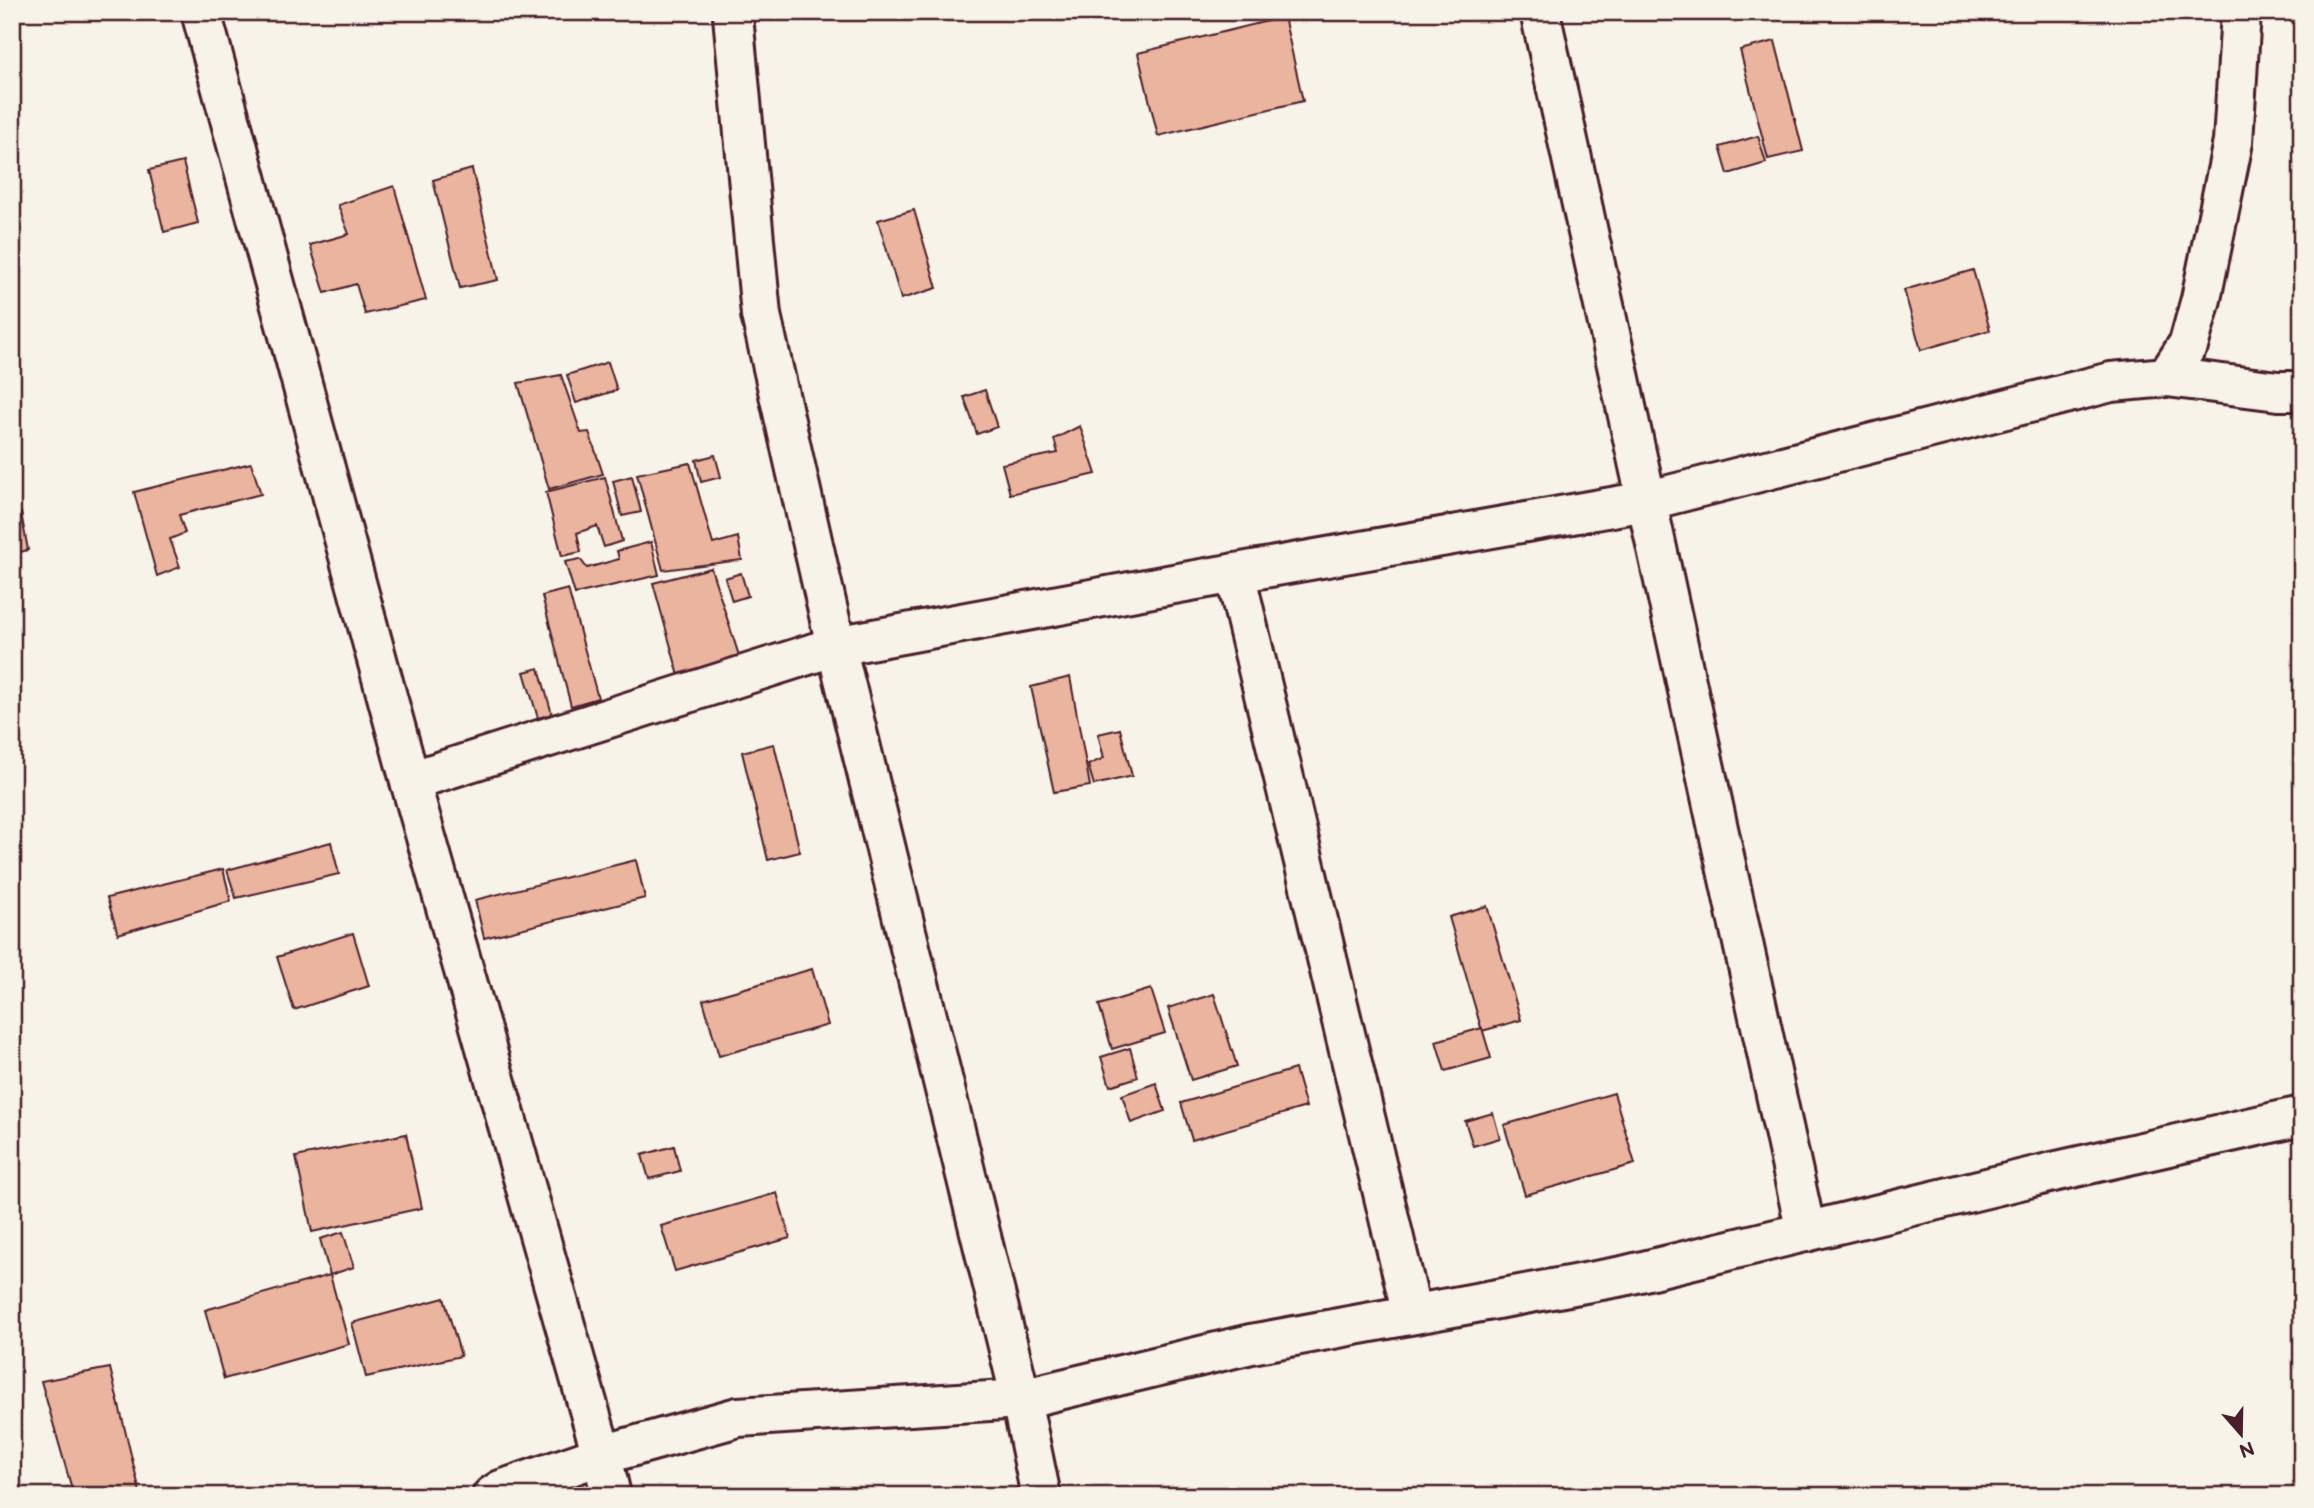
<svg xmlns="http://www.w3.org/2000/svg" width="2314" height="1508" font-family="'Balsamiq Sans',sans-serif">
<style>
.building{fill:#eab49e;stroke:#4a1f2b;stroke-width:2}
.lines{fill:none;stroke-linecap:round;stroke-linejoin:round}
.street-casing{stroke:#4a1f2b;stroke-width:44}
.street{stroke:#f7f3e8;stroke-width:38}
</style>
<rect width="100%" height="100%" fill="#f7f3e8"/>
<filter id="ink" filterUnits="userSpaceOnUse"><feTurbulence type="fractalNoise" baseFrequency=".0143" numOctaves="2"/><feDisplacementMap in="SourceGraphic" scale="14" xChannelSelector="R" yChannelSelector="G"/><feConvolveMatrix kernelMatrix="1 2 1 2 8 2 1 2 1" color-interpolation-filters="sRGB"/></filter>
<g filter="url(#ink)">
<!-- building -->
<g class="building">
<path d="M1284,17L1303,101L1158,136L1138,53Z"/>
<path d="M1775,41L1803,151L1768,159L1740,50Z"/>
<path d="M1758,136L1766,163L1728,174L1720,147Z"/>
<path d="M183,162L198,223L164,232L149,170Z"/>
<path d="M472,169L498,280L460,288L433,180Z"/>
<path d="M394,186L426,300L365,314L356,284L325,293L310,245L349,234L338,205Z"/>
<path d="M914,210L937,288L901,299L878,220Z"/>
<path d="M1973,270L1990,330L1921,350L1904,290Z"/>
<path d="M608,362L617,390L576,403L567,375Z"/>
<path d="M561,375L581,433L589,432L603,474L549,489L518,383Z"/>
<path d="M985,390L997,427L977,434L964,397Z"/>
<path d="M1080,426L1096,474L1010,494L1002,464L1058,453L1054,439Z"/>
<path d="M715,455L721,477L701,482L696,460Z"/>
<path d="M251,463L261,494L179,515L185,533L170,539L180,567L157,576L134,492Z"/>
<path d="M690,463L713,544L738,537L742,560L663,570L637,474Z"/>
<path d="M632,476L641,512L622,516L613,481Z"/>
<path d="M605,477L622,541L604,547L597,526L577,533L581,552L562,556L546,492Z"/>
<path d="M21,513L28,550L12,554V515Z"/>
<path d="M651,542L659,575L575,594L565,562L580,559L587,568L619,559L617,551Z"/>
<path d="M711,568L741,662L681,683L653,583Z"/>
<path d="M741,573L748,596L732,601L725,578Z"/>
<path d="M568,589L598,698L571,706L542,596Z"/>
<path d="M539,668L552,714L538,718L524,672Z"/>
<path d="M1070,677L1090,786L1054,792L1031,687Z"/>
<path d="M1120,729L1132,776L1094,785L1088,765L1104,758L1098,734Z"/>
<path d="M774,744L800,852L768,860L742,752Z"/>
<path d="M331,842L339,874L236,898L227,870Z"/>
<path d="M636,860L645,898L484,938L475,900Z"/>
<path d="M223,869L231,901L118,934L107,898Z"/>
<path d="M1487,906L1521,1020L1482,1031L1449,917Z"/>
<path d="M353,933L369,986L294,1010L277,957Z"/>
<path d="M812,969L828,1025L719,1056L703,1000Z"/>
<path d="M1151,989L1165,1033L1112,1049L1099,1005Z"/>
<path d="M1214,994L1237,1066L1191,1080L1168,1008Z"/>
<path d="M1482,1028L1491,1058L1445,1071L1436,1041Z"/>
<path d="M1130,1048L1138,1077L1110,1086L1101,1057Z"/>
<path d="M1295,1069L1306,1107L1192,1140L1181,1103Z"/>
<path d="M1156,1083L1165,1111L1131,1123L1122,1095Z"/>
<path d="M1614,1093L1635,1164L1525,1195L1504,1125Z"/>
<path d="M1493,1113L1500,1138L1473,1146L1465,1121Z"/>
<path d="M406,1134L422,1208L312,1232L296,1157Z"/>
<path d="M674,1146L680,1171L649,1179L642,1155Z"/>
<path d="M777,1193L790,1238L675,1271L661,1226Z"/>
<path d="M343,1232L354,1267L330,1275L320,1239Z"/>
<path d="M330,1275L349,1344L224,1379L205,1310Z"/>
<path d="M444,1298L461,1356L366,1377L352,1323Z"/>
<path d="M110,1368L141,1496H74L41,1381Z"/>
</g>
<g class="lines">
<!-- street casing -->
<g class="street-casing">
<g id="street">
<path d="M201,12L410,781L602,1455L611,1496"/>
<path d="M1540,12L1806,1232"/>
<path d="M733,16L761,315L836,646L1021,1399L1041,1496"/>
<path d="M2167,377L2189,343L2201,299L2233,142L2241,12"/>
<path d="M1235,573L1412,1314"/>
<path d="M410,781L836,646L1179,583L1646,501L2111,382L2167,377L2278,391H2302"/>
<path d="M492,1496L501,1490L602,1455L738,1417L1021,1399L1251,1344L1623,1276L2053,1172L2302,1116"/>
</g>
</g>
<!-- street -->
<use href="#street" class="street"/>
</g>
</g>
<!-- margin -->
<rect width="2314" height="1508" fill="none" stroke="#f7f3e8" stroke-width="42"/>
<rect x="21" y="21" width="2272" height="1466" fill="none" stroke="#4a1f2b" stroke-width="2.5" filter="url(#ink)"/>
<!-- north arrow -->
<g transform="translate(2241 1434) rotate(160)" stroke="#f7f3e8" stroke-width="5" paint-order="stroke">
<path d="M0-5L12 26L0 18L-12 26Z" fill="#4a1f2b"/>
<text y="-10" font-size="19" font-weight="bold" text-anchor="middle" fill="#4a1f2b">N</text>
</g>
</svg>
